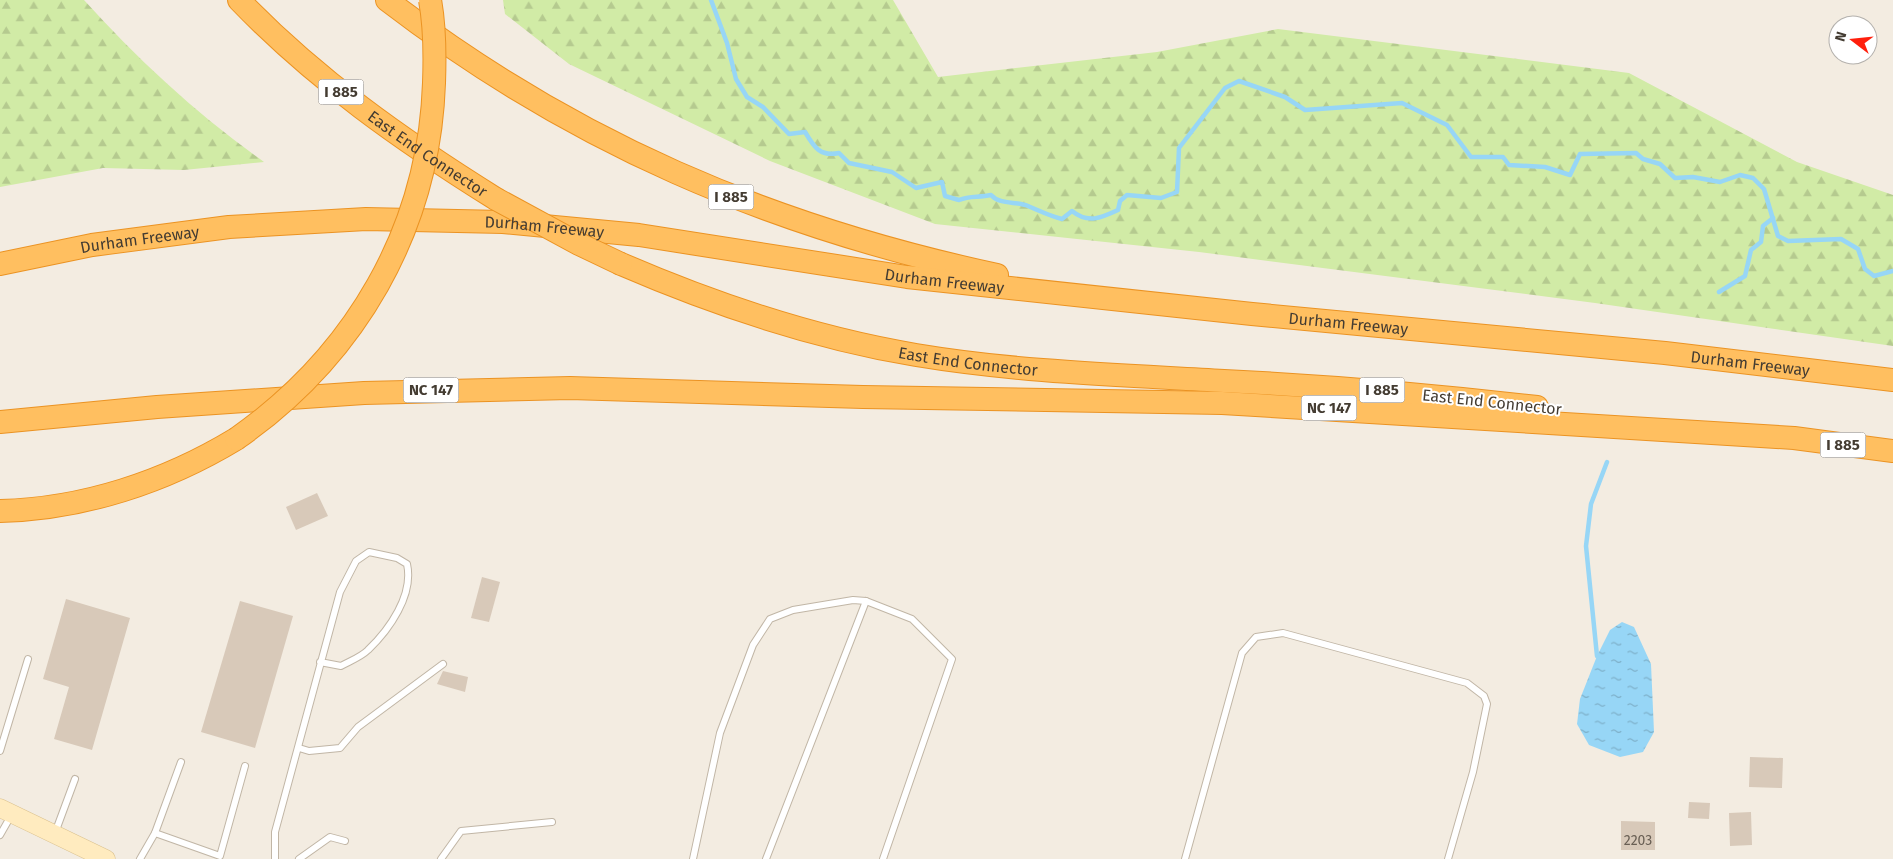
<svg xmlns="http://www.w3.org/2000/svg" width="1893" height="859" font-family="'Fira Sans',sans-serif">
<style>
.forest{fill:url(#forest-firs)}
.water{fill:url(#water-ripples)}
.lines{fill:none;stroke-linecap:round;stroke-linejoin:round}
.stream{stroke:#97d6f6;stroke-width:4.5}
.building{fill:#d8c9b9}
.service-casing{stroke:#c1b6a6;stroke-width:8}
.secondary-casing{stroke:#dac18e;stroke-width:19}
.motorway-casing{stroke:#eb9323;stroke-width:24}
.service{stroke:#fff;stroke-width:6}
.secondary{stroke:#ffebbf;stroke-width:18}
.motorway{stroke:#ffbf60;stroke-width:22}
.motorway-bridge-casing{stroke:#eb9323;stroke-width:24;stroke-linecap:butt}
.motorway-bridge{stroke:#ffbf60;stroke-width:22}
.labels{text-anchor:middle;dominant-baseline:central;stroke-width:4;stroke-linejoin:round;paint-order:stroke}
.number-label{font-size:14px;fill:#695f54}
.shield{fill:#fff;stroke:#7c7670;stroke-width:1}
.shield-label{font-size:15px;font-weight:bold;fill:#443c32}
.street-label{font-size:16px;fill:#443c32;stroke:#fff}
</style>
<defs>
<pattern id="forest-firs" width="22" height="20" patternUnits="userSpaceOnUse" patternTransform="scale(1.25)"><rect width="22" height="20" fill="#d1eba6"/><path d="M5 1l3.5 6h-7zM16 11l3.5 6h-7z" fill="#b5ca8f"/></pattern>
<pattern id="water-ripples" width="26" height="14" patternUnits="userSpaceOnUse" patternTransform="scale(1.25)"><rect width="26" height="14" fill="#97d6f6"/><path d="M2 4q2-2 4 0t4 0M15 11q2-2 4 0t4 0" fill="none" stroke="#7dafc8"/></pattern>
</defs>
<rect width="100%" height="100%" fill="#f3ece1"/>
<!-- forest -->
<g class="forest">
<path d="M0,0H84C138,60 198,115 264,162L184,170L103,168L0,187Z"/>
<path d="M503,0H893L938,77L1157,52L1278,29L1629,73L1797,162L1893,195V346L1595,303L1199,252L935,224L770,161L569,64L505,14Z"/>
</g>
<!-- water -->
<path class="water" d="M1622,622L1634,627L1651,664L1654,732L1643,752L1620,757L1589,745L1577,724L1580,699L1597,656L1610,630Z"/>
<g class="lines">
<!-- stream -->
<g class="stream">
<path d="M711,0L727,43L736,79L747,97L763,107L789,134L805,132C814,147 820,157 839,153L849,163L892,172L916,188L942,182L945,196L959,200C970,195 979,198 991,195C1000,205 1016,201 1028,206C1040,211 1050,216 1062,219L1072,211C1088,224 1101,218 1118,210L1120,201L1127,195L1161,198L1177,192L1179,148L1225,88L1239,81L1285,97L1305,110L1402,103L1447,125L1471,157H1503L1509,165L1545,167L1570,175L1580,154L1636,153L1643,159L1660,164L1675,178L1693,177L1720,182L1740,175L1753,178L1764,189L1778,236L1788,241L1841,239L1858,249L1865,269L1874,276L1893,271"/>
<path d="M1719,292L1745,276L1751,250L1761,242L1763,226L1773,218"/>
<path d="M1597,656L1586,546L1591,504L1607,462"/>
</g>
</g>
<!-- building -->
<g class="building">
<path d="M317,493L328,516L296,530L286,507Z"/>
<path d="M482,577L500,582L489,622L471,618Z"/>
<path d="M66,599L130,618L92,750L54,739L69,687L43,679Z"/>
<path d="M240,601L293,616L255,748L201,732Z"/>
<path d="M443,671L468,677L465,692L437,684Z"/>
<path d="M1750,757L1783,758L1782,788L1749,787Z"/>
<path d="M1689,802L1710,803L1709,819L1688,818Z"/>
<path d="M1751,812L1752,845L1730,846L1729,813Z"/>
<path d="M1621,821L1655,822V850H1621Z"/>
</g>
<g class="lines">
<!-- service casing -->
<g class="service-casing">
<g id="service">
<path d="M299,748L309,751L340,748L358,727L443,664"/>
<path d="M0,751L28,659"/>
<path d="M55,833L75,779"/>
<path d="M155,833L181,762"/>
<path d="M0,835L12,814"/>
<path d="M140,859L155,833L220,856L245,766"/>
<path d="M275,859V832L340,592L356,561L369,552L397,558L407,564C414,595 389,630 368,650C361,657 350,661 341,666L320,662"/>
<path d="M299,859L330,837L345,841"/>
<path d="M441,859L461,831L552,822"/>
<path d="M693,859L720,733L753,645L770,619L793,610L853,600L866,601L912,619L952,659L883,859"/>
<path d="M766,859L866,601"/>
<path d="M1185,859L1242,653L1256,637L1283,633L1467,683L1484,696L1487,704L1473,772L1448,859"/>
</g>
</g>
<!-- secondary casing -->
<g class="secondary-casing">
<path id="secondary" d="M0,808L106,859"/>
</g>
<!-- motorway casing -->
<g class="motorway-casing">
<g id="motorway">
<path id="s1" d="M239,0C315,79 403,141 496,199"/>
<path d="M387,0C572,142 769,226 997,275"/>
<path id="s2" d="M0,264L92,245L229,227L366,219L503,222L639,235L907,277L1252,314L1665,353L1893,380"/>
<path id="s3" d="M621,264C716,305 814,338 916,355C1018,372 1121,375 1224,381C1329,386 1433,395 1537,407"/>
<path d="M0,422L157,407L364,393L570,388L863,397L1222,403L1794,438L1893,451"/>
<path d="M0,511C83,509 165,482 236,439"/>
</g>
</g>
<!-- service -->
<use href="#service" class="service"/>
<!-- secondary -->
<use href="#secondary" class="secondary"/>
<!-- motorway -->
<use href="#motorway" class="motorway"/>
<!-- motorway-bridge casing -->
<g class="motorway-bridge-casing">
<g id="motorway-bridge">
<path d="M496,199L579,244L621,264"/>
<path d="M236,439C355,356 429,230 434,83C435,56 435,27 430,0"/>
</g>
</g>
<!-- motorway-bridge -->
<use href="#motorway-bridge" class="motorway-bridge"/>
</g>
<g class="labels">
<!-- number labels -->
<g class="number-label">
<text x="1638" y="840">2203</text>
</g>
<!-- shield labels -->
<g class="shield">
<rect x="318.5" y="79.5" width="45" height="25" rx="4"/>
<rect x="708.5" y="184.5" width="45" height="25" rx="4"/>
<rect x="403.5" y="377.5" width="55" height="25" rx="4"/>
<rect x="1359.5" y="377.5" width="45" height="25" rx="4"/>
<rect x="1301.5" y="395.5" width="55" height="25" rx="4"/>
<rect x="1820.5" y="432.5" width="45" height="25" rx="4"/>
</g>
<g class="shield-label">
<text x="341" y="92">I 885</text>
<text x="731" y="197">I 885</text>
<text x="431" y="390">NC 147</text>
<text x="1382" y="390">I 885</text>
<text x="1329" y="408">NC 147</text>
<text x="1843" y="445">I 885</text>
</g>
<!-- street labels -->
<g class="street-label">
<text stroke="none"><textPath href="#s1" startOffset="244">East End Connector</textPath></text>
<text stroke="none"><textPath href="#s2" startOffset="548">Durham Freeway</textPath></text>
<text stroke="none"><textPath href="#s2" startOffset="142">Durham Freeway</textPath></text>
<text stroke="none"><textPath href="#s2" startOffset="952">Durham Freeway</textPath></text>
<text stroke="none"><textPath href="#s2" startOffset="1358">Durham Freeway</textPath></text>
<text stroke="none"><textPath href="#s3" startOffset="362">East End Connector</textPath></text>
<text stroke="none"><textPath href="#s2" startOffset="1762">Durham Freeway</textPath></text>
<text transform="translate(1492 402) rotate(6)">East End Connector</text>
</g>
</g>
<!-- north arrow -->
<g transform="translate(1853 40) rotate(286)"><circle r="24" fill="#ffffff" stroke="#b4b1ad"/>
<path d="M0-4L9 19L0 12L-9 19Z" fill="#ff1f0c"/>
<text y="-8" font-size="14" font-weight="bold" text-anchor="middle" fill="#443c32">N</text>
</g>
</svg>
